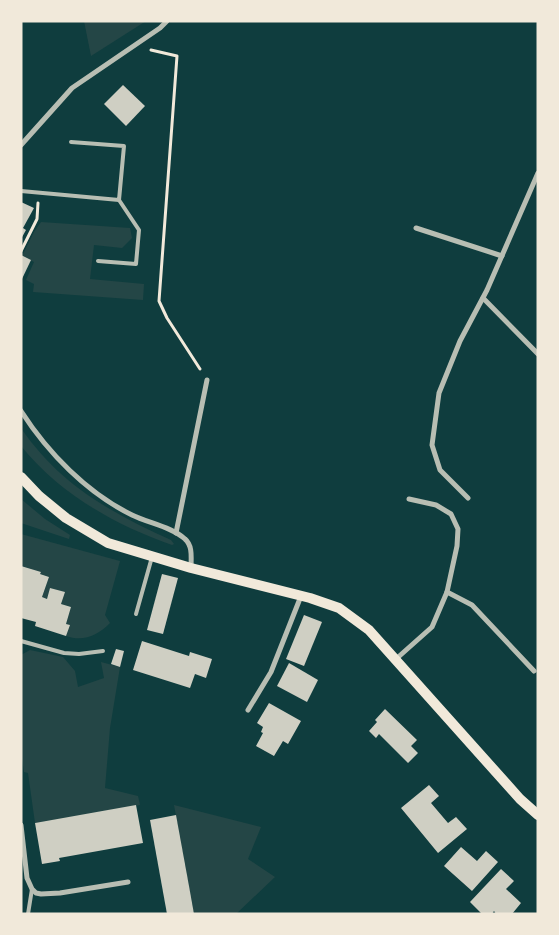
<svg xmlns="http://www.w3.org/2000/svg" width="559" height="935" font-family="Figtree,sans-serif">
<style>
.green{fill:#244646}
.building{fill:#cfcfc3}
.lines{fill:none;stroke-linecap:round;stroke-linejoin:round}
.path{stroke:#f1e9da;stroke-width:3}
.service{stroke:#b8beb3;stroke-width:4}
.minor{stroke:#b8beb3;stroke-width:5}
.secondary{stroke:#f1e9da;stroke-width:10}
</style>
<rect width="100%" height="100%" fill="#0f3d3e"/>
<!-- green -->
<g class="green">
<path d="M84,21H146L91,56Z"/>
<path d="M41,222L130,228L132,238L122,248L94,245L90,279L144,284L143,300L33,292L34,284L26,280L34,262L22,256L34,232Z"/>
<path d="M21,428C59,484 111,513 171,540L174,544L172,545C115,525 60,494 21,446Z"/>
<path d="M21,499L45,519L70,535L69,539L21,523Z"/>
<path d="M21,534L120,561L105,615L110,623C97,636 83,642 66,636L69,625L66,624L71,607L61,604L64,592L50,588L47,599L42,597L49,577L40,574V572L21,566Z"/>
<path d="M30,650L63,657L75,671L78,687L104,678L101,662L120,667L110,728L105,788L138,796L140,805L35,823L28,773L24,772L21,753V655Z"/>
<path d="M174,805L261,827L248,859L275,877L236,914H194Z"/>
</g>
<!-- building -->
<g class="building">
<path d="M123,85L145,106L126,126L104,104Z"/>
<path d="M21,202L34,208L23,228L26,230L21,239Z"/>
<path d="M21,255L31,260L21,281Z"/>
<path d="M21,566L41,572L40,574L49,577L42,597L47,599L50,588L65,592L61,604L71,607L66,624L70,625L66,636L35,626L36,622L21,618Z"/>
<path d="M162,574L178,578L163,634L147,630Z"/>
<path d="M304,615L322,622L304,666L286,659Z"/>
<path d="M142,641L189,656L190,652L212,659L206,678L195,674L190,688L133,670Z"/>
<path d="M116,649L124,651L120,667L111,664Z"/>
<path d="M289,663L318,680L307,702L277,686Z"/>
<path d="M269,703L301,721L288,744L283,741L274,756L256,746L263,733L261,732L263,727L257,723Z"/>
<path d="M385,709L417,740L411,746L418,753L408,763L379,734L376,738L369,731L377,722L375,720Z"/>
<path d="M429,785L439,796L431,803L448,823L456,817L467,829L438,853L401,808Z"/>
<path d="M136,805L143,843L59,858L60,861L42,864L35,823Z"/>
<path d="M176,815L189,886L194,914H167L150,820Z"/>
<path d="M461,847L477,861L486,851L498,862L472,891L444,866Z"/>
<path d="M501,869L514,881L506,889L521,903L512,914H496L494,911L492,914H482L470,902Z"/>
</g>
<g class="lines">
<!-- path -->
<g class="path">
<path d="M151,50L177,56L159,301L167,318L200,369"/>
<path d="M21,251L37,219L38,203"/>
</g>
<!-- service -->
<g class="service">
<path d="M21,191L119,200L124,146L71,142"/>
<path d="M98,261L136,264L139,230L119,200"/>
<path d="M136,614L152,557"/>
<path d="M21,641L64,653L79,654L103,651"/>
<path d="M28,914L32,889"/>
</g>
<!-- minor -->
<g class="minor">
<path d="M21,145L72,88L160,28L167,21"/>
<path d="M416,228L502,256"/>
<path d="M483,298L538,354"/>
<path d="M21,411C48,453 87,493 132,515C148,523 172,527 185,539C193,546 191,558 191,568"/>
<path d="M468,498L440,470L432,445L439,393L460,341L487,290L538,173"/>
<path d="M176,533L207,380"/>
<path d="M447,592L472,605L534,671"/>
<path d="M396,659L432,627L447,592L457,546L458,529L451,514L436,505L409,499"/>
<path d="M248,710L271,672L301,596"/>
<path d="M21,825L27,878L32,889L36,893L41,894L60,893L128,882"/>
</g>
<!-- secondary -->
<path class="secondary" d="M21,477L39,496L66,518L108,543L191,568L310,598L339,608L369,630L520,799L538,815"/>
</g>
<!-- border -->
<rect width="559" height="935" fill="none" stroke="#f1e9da" stroke-width="45"/>
</svg>
